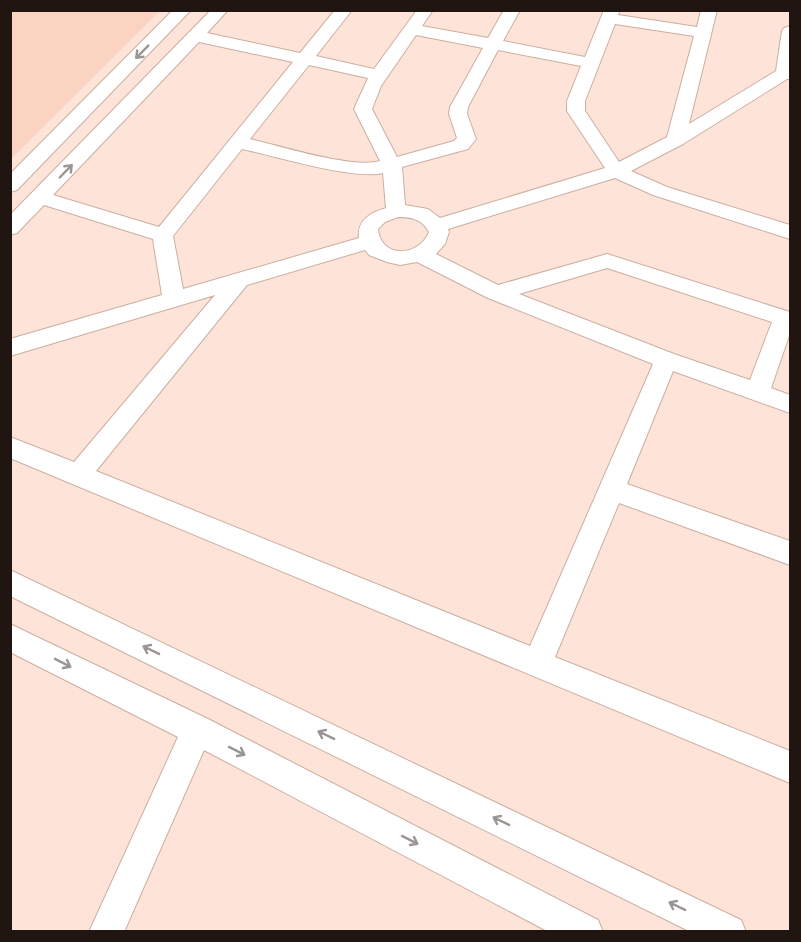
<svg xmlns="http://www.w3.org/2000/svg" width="801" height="942" font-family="'IBM Plex Sans',sans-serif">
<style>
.built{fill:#fad3c1}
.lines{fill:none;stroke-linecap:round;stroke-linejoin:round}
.minor-casing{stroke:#ccaea0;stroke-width:2}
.minor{fill:#fff;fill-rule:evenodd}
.oneway{stroke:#9b9693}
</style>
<rect width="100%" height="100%" fill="#fde3d8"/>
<!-- built -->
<path class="built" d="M11,10H160V11L11,159Z"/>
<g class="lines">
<!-- minor casing -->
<g class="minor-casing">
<g id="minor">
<path d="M173,10H191L17,190L10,192V174Z"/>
<path d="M211,10H228L207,33L300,53L335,10H352L316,56L374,69L417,10H433L422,26L488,38L504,10H520L503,41L585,57L604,10H620L618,15L697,27L701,10H717L689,124L776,71L782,31L784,28L790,26V79H787L683,144L631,171L667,187L790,225V239L653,195L615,178L448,229L449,232L445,244L436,254L498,285L607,254L790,312V333L771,388L790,395V413L673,371L627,484L790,541V565L619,503L555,657L790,751V783L10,458V437L74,462L215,295L10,356V339L162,295L153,239L44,205L17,233L10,235V215ZM615,24L694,36L667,137L619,162L585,111V101ZM416,35L483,48L450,107L449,114L457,138L454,141L397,157L372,109L381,86ZM199,42L293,62L159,227L53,195ZM498,50L581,66L567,101V111L605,168L440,218L428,209L405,205L402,167L468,149L476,139L467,114L468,107ZM309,65L368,78L354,109L380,161C352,169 281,146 250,139ZM242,149C276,156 353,180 383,173L386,208C370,213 357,220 359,238L183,289L173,236ZM398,217C411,217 422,219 429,232C419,257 381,259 378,229L385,222ZM365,250L369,255L387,262L400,265L417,262L488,298L653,364L530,646L96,471L247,285ZM607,268L772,322L750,380L674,354L519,294Z"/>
<path d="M10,570L741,920L746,932H691L10,596Z"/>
<path d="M10,624L208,719L598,920L603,932H549L204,750L124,932H89L178,737L10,652Z"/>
</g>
</g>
<!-- minor -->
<use href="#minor" class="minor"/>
</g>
<!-- one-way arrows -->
<defs><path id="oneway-shaft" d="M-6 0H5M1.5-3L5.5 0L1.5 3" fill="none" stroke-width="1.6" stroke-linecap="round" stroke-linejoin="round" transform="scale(1.5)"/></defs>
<g class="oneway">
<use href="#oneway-shaft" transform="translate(142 52) rotate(135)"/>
<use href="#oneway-shaft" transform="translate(66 171) rotate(-46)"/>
<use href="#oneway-shaft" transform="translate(151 650) rotate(-154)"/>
<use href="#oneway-shaft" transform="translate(63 663) rotate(27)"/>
<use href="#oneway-shaft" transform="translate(326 735) rotate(-154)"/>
<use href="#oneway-shaft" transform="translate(237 751) rotate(27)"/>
<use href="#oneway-shaft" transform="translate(501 821) rotate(-154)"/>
<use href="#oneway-shaft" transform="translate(410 840) rotate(27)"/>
<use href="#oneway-shaft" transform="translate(677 906) rotate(-154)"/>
</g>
<!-- border -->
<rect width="801" height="942" fill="none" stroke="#201510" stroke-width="24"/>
</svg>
